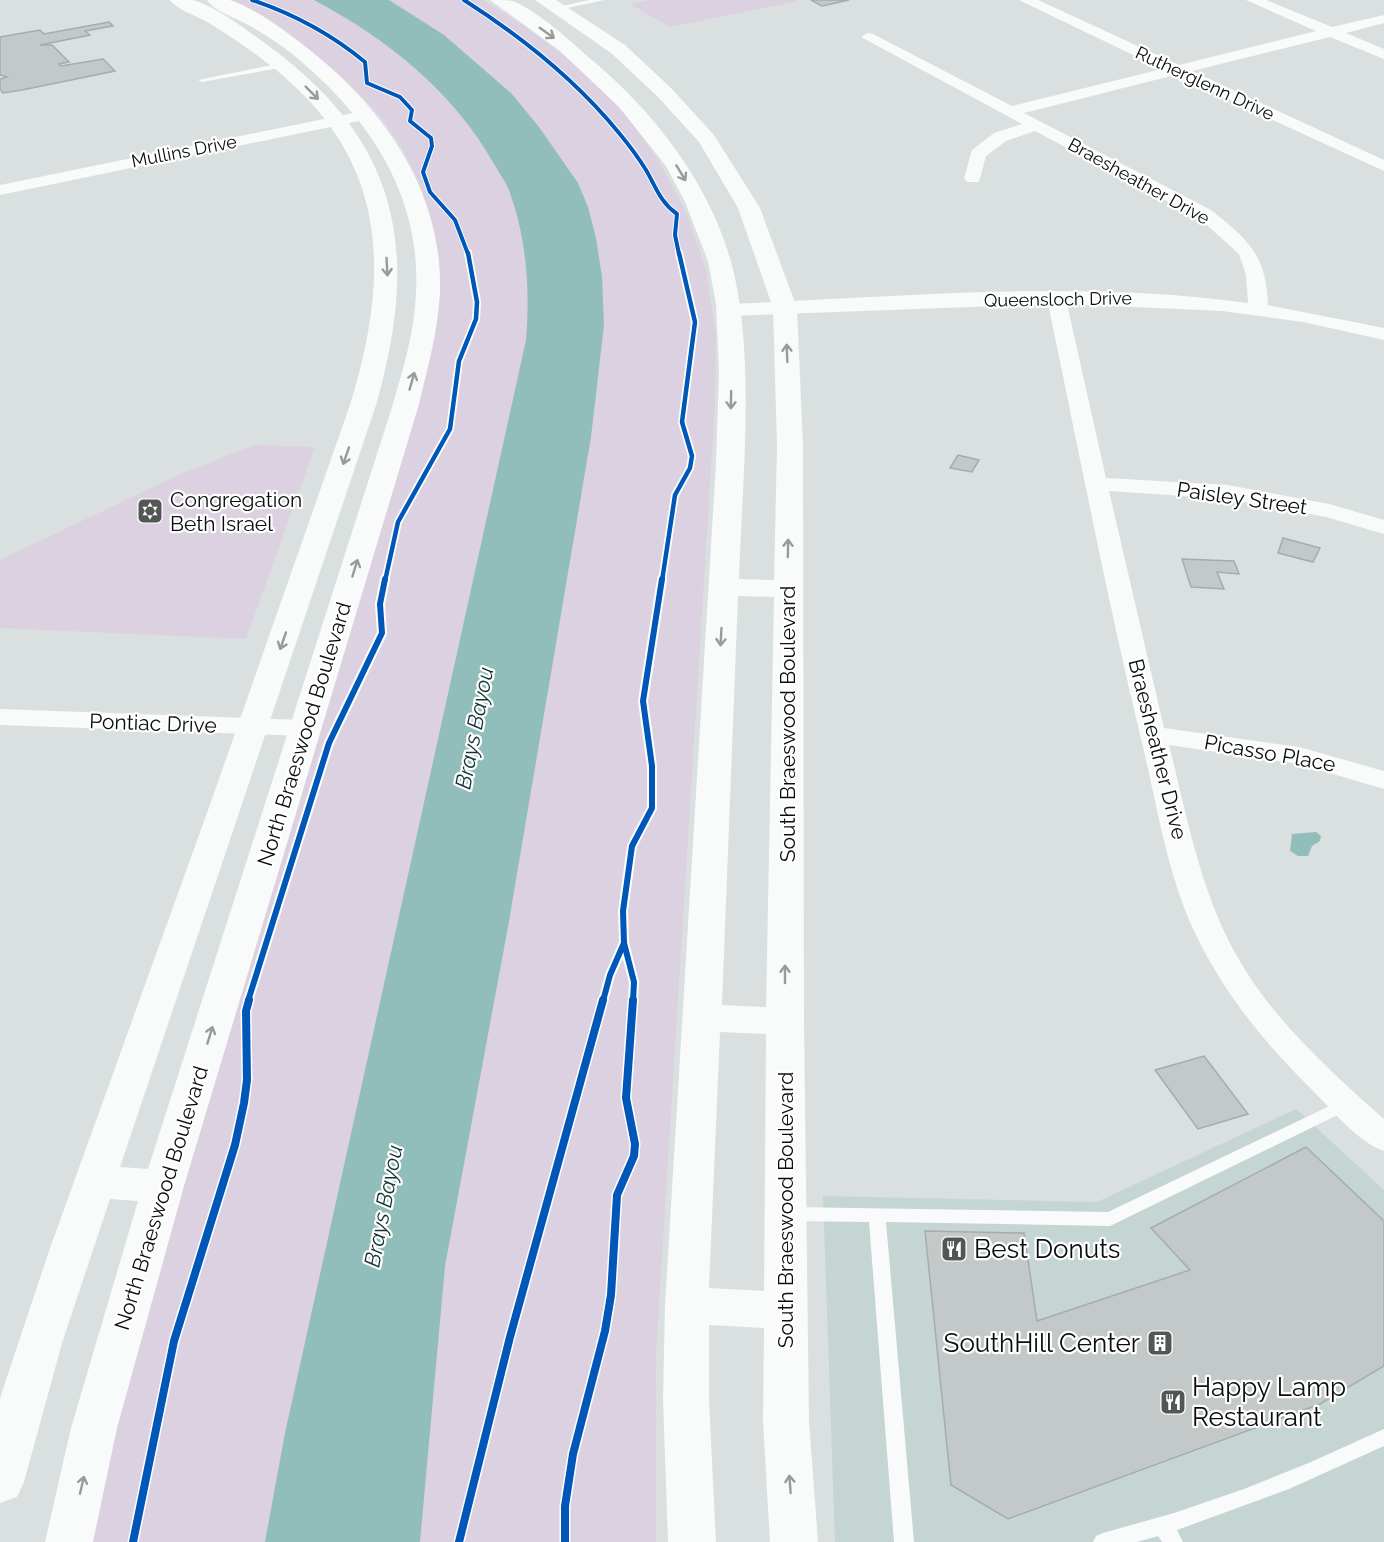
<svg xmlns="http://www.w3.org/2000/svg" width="1384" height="1542" font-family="Raleway,sans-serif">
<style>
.built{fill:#c5d5d3}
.green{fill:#dcd1e0}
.water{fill:#91beba}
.building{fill:#c3c9c8;stroke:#a6acab;stroke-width:1.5}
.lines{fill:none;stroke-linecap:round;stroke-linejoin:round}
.service{fill:#f9fafa;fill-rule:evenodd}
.minor{fill:#f9fafa;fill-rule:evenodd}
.secondary{fill:#f9fafa;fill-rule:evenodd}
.cycleway-far3-casing{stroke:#fff;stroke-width:6}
.cycleway-far2-casing{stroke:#fff;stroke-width:8}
.cycleway-far1-casing{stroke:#fff;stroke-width:10}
.cycleway-casing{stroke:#fff;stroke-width:11}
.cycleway-far3{stroke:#0057b8;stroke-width:4}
.cycleway-far2{stroke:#0057b8;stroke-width:4.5}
.cycleway-far1{stroke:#0057b8;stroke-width:6}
.cycleway{stroke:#0057b8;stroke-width:8}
.oneway{stroke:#999b9b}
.labels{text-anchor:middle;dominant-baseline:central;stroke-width:4.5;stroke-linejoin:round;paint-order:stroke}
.far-street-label{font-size:18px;fill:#090d0c;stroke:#fff}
.street-label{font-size:21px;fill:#090d0c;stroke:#fff}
.poi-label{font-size:21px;fill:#090d0c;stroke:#fff;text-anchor:start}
.water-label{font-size:22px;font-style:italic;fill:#133330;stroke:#fff}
.near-poi-label{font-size:26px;fill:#090d0c;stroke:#fff;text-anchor:start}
</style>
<rect width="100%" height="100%" fill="#d9e0df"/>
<!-- built -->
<path class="built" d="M1296,1109L1384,1190V1542H835L823,1196L1097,1202Z"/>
<!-- green -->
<g class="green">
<path d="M229,0H483L526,27L577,66L624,112L658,160L687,214L706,270L716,334L715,404L656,1354V1542H83L437,253C421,126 334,59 229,0Z"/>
<path d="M649,0H796L798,1L670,27L630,4Z"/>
<path d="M254,445L315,447L246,639L0,628V560L174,477Z"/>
</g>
<!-- water -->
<g class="water">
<path d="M314,0H389L444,35L511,93L539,127L578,183L588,207L596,238L602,277L604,325L591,437L508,927L445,1266L420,1542H265L285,1433L526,340C530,292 527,242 511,196C508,185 500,174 494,164C453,91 387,39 314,0Z"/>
<path d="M1316,832L1321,836L1320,841L1312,846L1308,856H1298L1290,851L1292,834Z"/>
</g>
<!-- building -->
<g class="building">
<path d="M811,0H849L822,6Z"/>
<path d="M109,22L113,26L85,31L90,35L40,45H52L69,62L59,64L61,66L103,59L115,71L22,90L3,93L0,89V79L7,77L0,75V37L40,30L44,34Z"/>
<path d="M958,455L979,460L972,472L950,468Z"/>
<path d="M1283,538L1320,548L1313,562L1278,553Z"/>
<path d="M1182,559L1234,561L1239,574L1217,572L1224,589L1191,587Z"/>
<path d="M1204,1056L1248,1114L1198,1129L1155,1070Z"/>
<path d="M1306,1147L1384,1221V1366L1320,1404L1008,1519L951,1485L925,1231L1024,1233L1037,1321L1190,1270L1151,1228Z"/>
</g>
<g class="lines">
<!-- service -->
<g class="service">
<path d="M589,0H604L558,10L554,8Z"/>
<path d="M282,63H285V67L202,82L198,80Z"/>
<path d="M1346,1098L1352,1100L1354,1104L1352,1108L1110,1226L886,1222L914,1542H894L869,1222L789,1221L783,1219L780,1214L783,1209L789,1207L1108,1212Z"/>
<path d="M1384,1429V1446L1289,1489L1177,1530L1183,1542H1162L1158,1536L1137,1542H1093L1096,1536L1103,1533L1174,1513L1244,1489L1311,1462Z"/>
</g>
<!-- minor -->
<g class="minor">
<path d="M1019,0H1038L1179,65L1316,31L1246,0H1266L1332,27L1384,15V23L1346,33L1384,49V59L1330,37L1192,71L1384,160V171L1175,75L1024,113L1211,210C1249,240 1266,255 1268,305L1384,328V340L1303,322L1222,311L1067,304L1106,478L1228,485L1329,504L1384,520V534L1326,517L1228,499L1109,491L1164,728L1299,747L1384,771V789L1299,764L1169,745C1185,808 1197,874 1225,933C1259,1007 1324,1066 1384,1119V1151C1358,1142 1335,1113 1316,1094C1269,1048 1226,997 1197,937C1168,878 1158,810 1143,747C1107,600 1079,451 1048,304L729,316L719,310L729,304C901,297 1077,279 1248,303L1246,275L1239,254L1199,218L1035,131L1006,141L986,156L979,182H967L964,178L972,150L994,133L1022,124L861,37L868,33L873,34L1012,106L1162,69Z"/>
<path d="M368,110L376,115L374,118L0,195V185Z"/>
<path d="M0,709L306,720L315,722L319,728L315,734L306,736L0,725Z"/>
</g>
<!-- secondary -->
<g class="secondary">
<path d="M170,0C177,0 186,0 193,0C217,7 250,32 270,47C403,145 419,254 376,405L120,1167L148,1169L393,404C402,372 412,340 415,307C426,200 371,118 291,53C278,43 264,34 250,26C237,18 215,12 207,0C214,0 223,0 230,0C255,8 291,35 311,51C385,110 443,193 440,292C438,330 428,367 419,404L184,1186L117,1428L93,1542H45L71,1428L138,1201L110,1199L62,1343L24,1482L17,1497L0,1503V1399L3,1389L49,1251L212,799L350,405C393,265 387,152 262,59C245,46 227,34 209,23C198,16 178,11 170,0Z"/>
<path d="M490,0C497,0 507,0 513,1C542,14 569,40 593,61C660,117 719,196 736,283C754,372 742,487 739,579L774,580L777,446L773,308L738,208L699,142L657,96L611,53L535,0H556L625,45L671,88L714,135L760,208L797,308L803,446L804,1021L809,1421L818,1542H770L763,1421L764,1328L709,1325V1400L716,1542H668L663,1400L665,1305L716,463L719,371L716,304L708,261L685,202L666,166L619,107L560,51ZM738,596L774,597L766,1007L722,1005ZM720,1032L766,1034L764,1291L709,1288Z"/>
</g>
<!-- cycleway-far3 casing -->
<g class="cycleway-far3-casing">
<g id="cycleway-far3">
<path d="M252,0C294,14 331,34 365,62L367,83L400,97L412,110L410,121L431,138L432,146L423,172L430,192L455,220L468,254"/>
<path d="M464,0C522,37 575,79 619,133C629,145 638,157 646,170C656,187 660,202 677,214L675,235L679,254"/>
</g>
</g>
<!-- cycleway-far2 casing -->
<g class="cycleway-far2-casing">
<g id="cycleway-far2">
<path d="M385,581L398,522L450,429L459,361L476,319L477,302L468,253"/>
<path d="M662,581L675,495L690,468L692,456L682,422L695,322L679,253"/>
</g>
</g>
<!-- cycleway-far1 casing -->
<g class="cycleway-far1-casing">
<g id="cycleway-far1">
<path d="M248,1001L329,743L382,633L380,604L385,579"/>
<path d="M603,1001L610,975L624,943"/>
<path d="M633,1001L634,982L624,943L623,911L632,846L652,808V766L643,701L662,579"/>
</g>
</g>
<!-- cycleway casing -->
<g class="cycleway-casing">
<g id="cycleway">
<path d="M133,1542L174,1341L235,1145L244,1103L247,1080L246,1011L249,1000"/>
<path d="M459,1542L510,1337L603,1000"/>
<path d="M565,1542V1506L573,1454L605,1331L611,1295L617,1195L634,1156L635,1144L626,1098L633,1000"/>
</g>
</g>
<!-- cycleway-far3 -->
<use href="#cycleway-far3" class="cycleway-far3"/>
<!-- cycleway-far2 -->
<use href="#cycleway-far2" class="cycleway-far2"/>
<!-- cycleway-far1 -->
<use href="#cycleway-far1" class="cycleway-far1"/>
<!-- cycleway -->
<use href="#cycleway" class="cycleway"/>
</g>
<!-- one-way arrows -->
<defs><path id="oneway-shaft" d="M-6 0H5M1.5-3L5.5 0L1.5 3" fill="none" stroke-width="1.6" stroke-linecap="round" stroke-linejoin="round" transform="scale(1.5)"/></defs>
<g class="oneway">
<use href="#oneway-shaft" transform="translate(547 33) rotate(35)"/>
<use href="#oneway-shaft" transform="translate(312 93) rotate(45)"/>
<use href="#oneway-shaft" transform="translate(681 173) rotate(59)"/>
<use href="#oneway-shaft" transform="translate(387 267) rotate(87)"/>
<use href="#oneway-shaft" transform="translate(787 353) rotate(-92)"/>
<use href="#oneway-shaft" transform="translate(412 381) rotate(-74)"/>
<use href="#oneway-shaft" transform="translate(731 400) rotate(91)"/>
<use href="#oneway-shaft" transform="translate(346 456) rotate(109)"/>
<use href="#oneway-shaft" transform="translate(788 548) rotate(-89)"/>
<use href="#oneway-shaft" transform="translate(355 568) rotate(-73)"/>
<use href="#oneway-shaft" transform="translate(721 637) rotate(93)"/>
<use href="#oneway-shaft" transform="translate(283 641) rotate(109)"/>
<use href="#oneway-shaft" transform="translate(785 974) rotate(-90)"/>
<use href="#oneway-shaft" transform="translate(210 1035) rotate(-73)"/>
<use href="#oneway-shaft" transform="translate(790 1484) rotate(-94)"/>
<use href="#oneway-shaft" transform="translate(82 1485) rotate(-77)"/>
</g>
<!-- icons -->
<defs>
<g id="synagogue-square" transform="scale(1.35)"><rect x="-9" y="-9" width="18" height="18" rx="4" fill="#525756" stroke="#fff"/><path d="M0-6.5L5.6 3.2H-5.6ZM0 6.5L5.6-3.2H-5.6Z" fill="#fff"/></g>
<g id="restaurant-square" transform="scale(1.35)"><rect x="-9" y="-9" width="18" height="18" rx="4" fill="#525756" stroke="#fff"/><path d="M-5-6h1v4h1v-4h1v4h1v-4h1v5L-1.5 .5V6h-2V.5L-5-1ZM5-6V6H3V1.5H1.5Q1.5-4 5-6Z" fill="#fff"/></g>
<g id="building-square" transform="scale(1.35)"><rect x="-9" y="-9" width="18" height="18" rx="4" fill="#525756" stroke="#fff"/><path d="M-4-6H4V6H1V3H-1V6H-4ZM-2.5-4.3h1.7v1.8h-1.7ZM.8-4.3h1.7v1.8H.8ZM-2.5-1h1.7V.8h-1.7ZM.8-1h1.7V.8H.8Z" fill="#fff"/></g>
</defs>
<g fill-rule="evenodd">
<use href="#synagogue-square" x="150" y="511"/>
<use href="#restaurant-square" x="954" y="1249"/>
<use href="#building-square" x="1160" y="1343"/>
<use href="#restaurant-square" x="1173" y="1402"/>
</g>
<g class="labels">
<!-- far-street labels -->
<g class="far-street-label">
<text transform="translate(1205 83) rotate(25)">Rutherglenn Drive</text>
<text transform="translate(184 151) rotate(-11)">Mullins Drive</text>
<text transform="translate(1139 181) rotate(29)">Braesheather Drive</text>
<text transform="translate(1058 299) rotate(-1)">Queensloch Drive</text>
</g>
<!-- street labels -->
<g class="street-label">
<text transform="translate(1242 498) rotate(8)">Paisley Street</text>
<text transform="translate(153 723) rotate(2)">Pontiac Drive</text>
<text transform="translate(787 724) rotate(-90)">South Braeswood Boulevard</text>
<text transform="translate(304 734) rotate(-73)">North Braeswood Boulevard</text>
<text transform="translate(1158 749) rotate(76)">Braesheather Drive</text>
<text transform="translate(1270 753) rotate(10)">Picasso Place</text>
<text transform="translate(161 1198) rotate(-73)">North Braeswood Boulevard</text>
<text transform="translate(785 1210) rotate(-90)">South Braeswood Boulevard</text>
</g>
<!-- poi labels -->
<g class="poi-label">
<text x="170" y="499">Congregation<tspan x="170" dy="24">Beth Israel</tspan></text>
</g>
<!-- water labels -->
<g class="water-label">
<text transform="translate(474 728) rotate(-79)">Brays Bayou</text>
<text transform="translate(383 1206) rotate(-79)">Brays Bayou</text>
</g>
<!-- near-poi labels -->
<g class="near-poi-label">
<text x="974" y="1249">Best Donuts</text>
<text x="1140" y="1343" text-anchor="end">SouthHill Center</text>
<text x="1192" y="1387">Happy Lamp<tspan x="1192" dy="30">Restaurant</tspan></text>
</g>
</g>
</svg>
